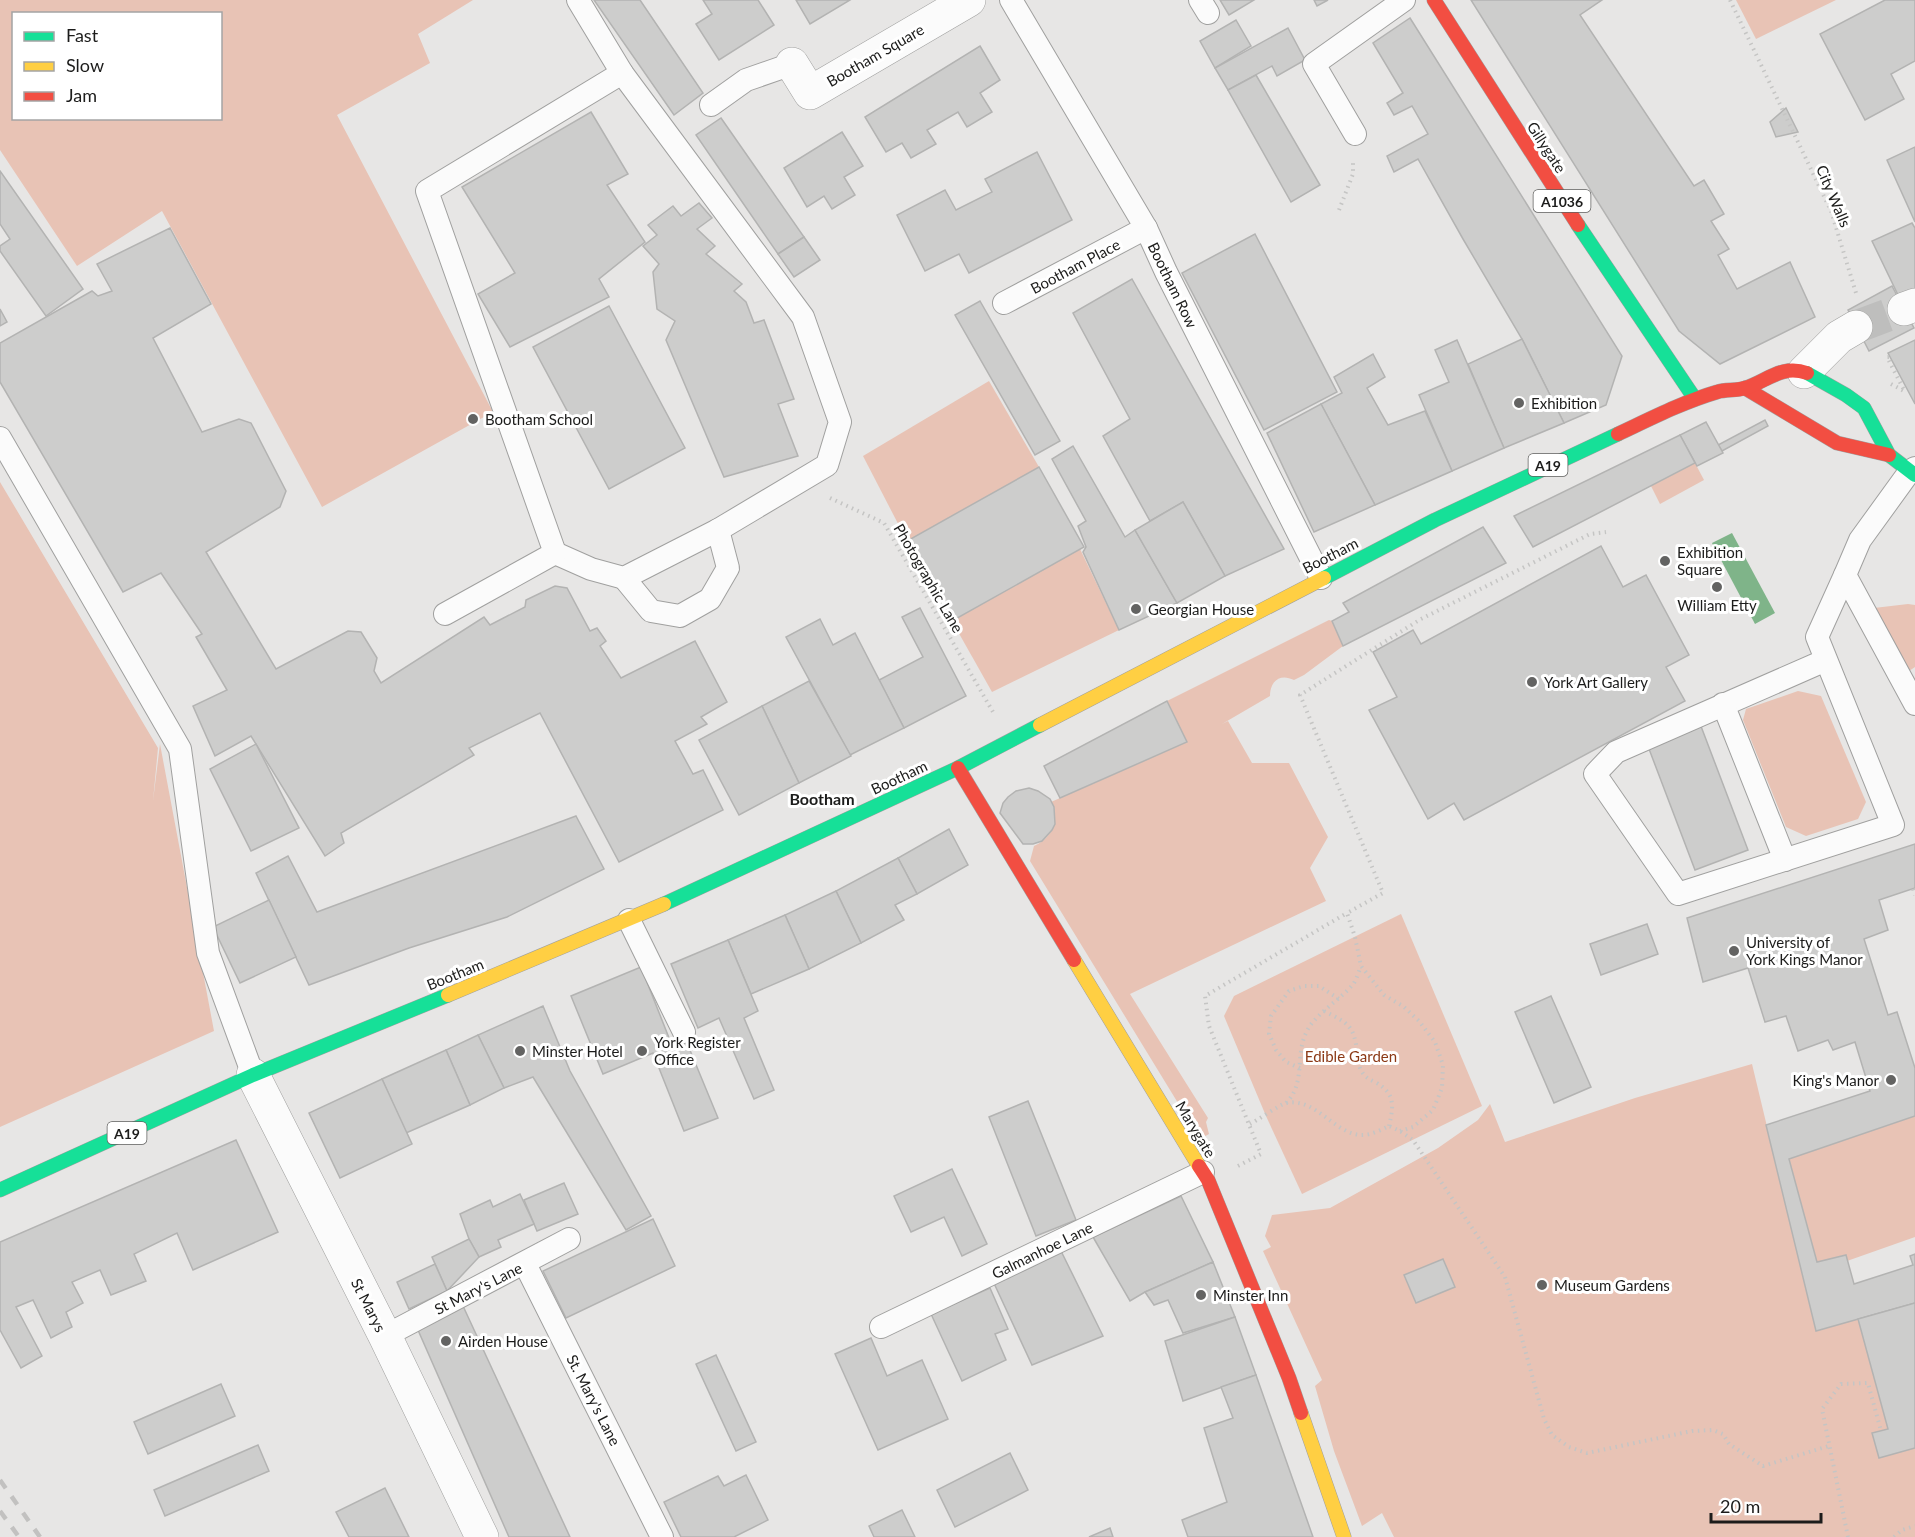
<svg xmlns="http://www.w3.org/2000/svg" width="1915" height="1537" font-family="Lato,sans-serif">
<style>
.green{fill:#e8c3b5;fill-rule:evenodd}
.water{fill:#7fb489}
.building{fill:#cdcdcc;stroke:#b3b3b2;stroke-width:1.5}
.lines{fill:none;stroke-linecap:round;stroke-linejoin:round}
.street-tunnel{stroke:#bebebd;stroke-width:33;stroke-dasharray:33 16;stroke-linecap:butt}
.lane-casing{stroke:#a0a09f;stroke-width:24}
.street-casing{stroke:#a0a09f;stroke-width:34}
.fast-casing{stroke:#a0a09f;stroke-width:15}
.slow-casing{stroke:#a0a09f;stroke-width:15}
.jam-casing{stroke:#a0a09f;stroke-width:15}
.path{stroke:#c5c5c4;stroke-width:4;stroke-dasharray:1.5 4.5;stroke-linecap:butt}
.lane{stroke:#fbfbfb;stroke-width:22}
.street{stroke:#fbfbfb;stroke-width:33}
.fast{stroke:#16e098;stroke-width:14}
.slow{stroke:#ffcf43;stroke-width:14}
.jam{stroke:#f24e42;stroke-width:14}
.rail{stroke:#c2c1c0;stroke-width:4.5;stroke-dasharray:10 10;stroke-linecap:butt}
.poi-dot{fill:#636362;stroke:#fff;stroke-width:2}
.labels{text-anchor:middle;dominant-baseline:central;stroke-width:6;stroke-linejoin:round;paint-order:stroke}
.shield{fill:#fff;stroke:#60605f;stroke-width:1.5}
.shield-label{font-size:14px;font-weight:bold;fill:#1c1c1b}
.street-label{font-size:15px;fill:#1c1c1b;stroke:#fff}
.poi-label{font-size:15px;fill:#1c1c1b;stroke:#fff;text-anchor:start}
.park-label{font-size:15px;fill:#8b3916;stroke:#fff}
.neighbourhood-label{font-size:16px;font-weight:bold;fill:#1c1c1b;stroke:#fff}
</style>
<rect width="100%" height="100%" fill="#e7e6e5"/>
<!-- green -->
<g class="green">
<path d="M0,0H473L418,34L430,63L337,115L493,412L322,507L162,211L77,266L0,150ZM14,14H220V118H14Z"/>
<path d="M1736,0H1836L1756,39Z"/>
<path d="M989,381L1039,467L907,541L863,456Z"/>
<path d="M1695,463L1704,480L1660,504L1651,486Z"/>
<path d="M0,482L158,748L153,801L160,744L214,1031L0,1127Z"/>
<path d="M1080,549L1119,630L992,692L952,621Z"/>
<path d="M1908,604L1915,605V667L1909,671L1874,608Z"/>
<path d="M1329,620L1332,621L1343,646L1304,675L1294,680C1280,673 1270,681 1270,696L1222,724L1228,721L1252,763H1289L1328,837L1310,868L1326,901L1130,994L1208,1118L1206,1122L1209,1134L1200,1139L1030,861L1034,846C1051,839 1061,820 1051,802L1187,742L1167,701Z"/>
<path d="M1798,691L1821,696L1866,802L1858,819L1806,836L1786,827L1743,720L1746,709Z"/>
<path d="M1401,914L1482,1106L1302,1194L1266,1116L1224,1016L1234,996Z"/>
<path d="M1752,1064L1816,1331L1858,1319L1888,1429L1879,1458L1915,1448V1537H1394L1382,1513L1362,1526L1334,1451L1315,1386L1322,1380L1263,1251L1271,1247L1265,1236L1272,1215L1330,1208L1438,1148L1478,1120L1490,1104L1505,1142L1635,1098Z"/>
<path d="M1915,1116V1237L1847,1261L1845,1255L1817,1262L1789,1159Z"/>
</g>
<!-- water -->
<path class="water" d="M1732,533L1775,613L1755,624L1712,543Z"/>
<!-- building -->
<g class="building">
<path d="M594,0H640L703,93L674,115Z"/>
<path d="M703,0H758L774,25L719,60L696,24L712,14Z"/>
<path d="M796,0H850L810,24Z"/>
<path d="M1220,0H1254L1229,15Z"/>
<path d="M1314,0H1328L1317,6Z"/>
<path d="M1471,0H1602L1580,15L1694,186L1704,180L1724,214L1711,221L1729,249L1718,255L1737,289L1790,262L1815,317L1720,364L1679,331Z"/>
<path d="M1885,0H1915V61L1891,74L1904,99L1865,120L1820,34Z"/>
<path d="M1410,18L1622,356L1606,405L1564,423L1522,339L1463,239L1418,159L1394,172L1387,156L1428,134L1412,106L1394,115L1387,103L1403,93L1373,43Z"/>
<path d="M1236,20L1251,46L1215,68L1200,41Z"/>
<path d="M1288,28L1305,60L1277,76L1272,66L1228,90L1215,68Z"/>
<path d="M980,46L1000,80L980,93L992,112L967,127L958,112L927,130L936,144L911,158L902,143L886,152L865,117Z"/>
<path d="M1256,75L1320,185L1291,202L1228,90Z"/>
<path d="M1786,108L1798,132L1776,137L1770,122Z"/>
<path d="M591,112L628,174L607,185L645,242L599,279L609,297L510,347L478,294L515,273L462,187Z"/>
<path d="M721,118L804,237L778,254L696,135Z"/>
<path d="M842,132L863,166L844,177L855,195L832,209L824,196L807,207L784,168Z"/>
<path d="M1915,147V222L1887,160Z"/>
<path d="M1037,152L1072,220L969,273L959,254L925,271L897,215L945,190L956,210L992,192L985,179Z"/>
<path d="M0,171L83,289L46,316L0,251V246L10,239L0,224Z"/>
<path d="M699,203L712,218L697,229L715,246L706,254L742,284L734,291L746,302L754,323L764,320L794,399L778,404L798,456L724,477L666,340L675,321L657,309L653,272L659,264L643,246L657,235L648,225L673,206L681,216Z"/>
<path d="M1912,223L1915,228V292L1900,299L1872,241Z"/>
<path d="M170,228L211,304L153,338L202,432L239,419L251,423L286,491L280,507L206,552L276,669L348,631L361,632L377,658L374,671L381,683L484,617L490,625L525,607L526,600L555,586L567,588L590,631L597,628L606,641L600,646L621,678L695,641L727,702L701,717L707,724L675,741L693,774L703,770L723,810L619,862L540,713L469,748L474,755L341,833L344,843L325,856L251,736L215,756L193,706L227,690L196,637L202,634L161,573L123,592L0,382V343L92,291L98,296L112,291L97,264Z"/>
<path d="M1255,234L1337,392L1264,430L1182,273Z"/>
<path d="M804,237L820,260L794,277L778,254Z"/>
<path d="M1132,279L1284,549L1225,576L1183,502L1150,521L1103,436L1130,419L1073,313Z"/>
<path d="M1892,286L1914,328L1869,351L1848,310Z"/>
<path d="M980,301L1060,441L1035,455L955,315Z"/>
<path d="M609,306L685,448L609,489L533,347Z"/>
<path d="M0,309L7,322L0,326Z"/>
<path d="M1522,339L1564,423L1504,448L1468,364Z"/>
<path d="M1457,340L1504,448L1452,471L1419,395L1449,382L1435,350Z"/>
<path d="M1915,340V404L1888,353Z"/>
<path d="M1373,354L1385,377L1367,388L1388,425L1425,411L1452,471L1375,505L1321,404L1342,393L1334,377Z"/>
<path d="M1321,404L1375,505L1314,532L1267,433Z"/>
<path d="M1765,420L1768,426L1722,451L1718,445Z"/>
<path d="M1706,422L1723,453L1697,466L1680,435Z"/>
<path d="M1680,435L1695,463L1533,547L1514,516Z"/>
<path d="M1073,446L1125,537L1135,530L1177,603L1119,630L1083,552L1086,547L1078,526L1086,521L1052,459Z"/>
<path d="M1039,467L1084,547L952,621L907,541Z"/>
<path d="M1183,502L1225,576L1177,603L1135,530Z"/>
<path d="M1483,527L1506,563L1343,646L1332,621L1349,612L1343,603Z"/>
<path d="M1601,546L1623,587L1646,575L1689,655L1666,667L1685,701L1464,820L1454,803L1428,819L1369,710L1397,697L1373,652L1413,630L1421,644Z"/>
<path d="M920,608L966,696L904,728L879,680L923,657L902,617Z"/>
<path d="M820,619L833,645L855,633L904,728L850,755L786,637Z"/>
<path d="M809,681L851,756L799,783L762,706Z"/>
<path d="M1167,701L1187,742L1060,798L1044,766Z"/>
<path d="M762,706L799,783L739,815L699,740Z"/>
<path d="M1699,721L1748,850L1695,870L1646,741Z"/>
<path d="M256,744L299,828L251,851L210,769Z"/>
<path d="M1029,788L1038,791L1050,799L1054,807L1055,824L1052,830L1042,841L1033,844H1023L1000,813L1003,803L1008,797L1016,791Z"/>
<path d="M576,816L604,869L507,917L409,948L309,985L256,873L288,856L317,912Z"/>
<path d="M949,829L968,865L917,894L898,858Z"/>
<path d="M1915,844V888L1879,900L1888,930L1864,939L1888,1015L1897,1012L1915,1068V1116L1789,1159L1817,1262L1846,1255L1854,1284L1913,1265L1910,1256L1915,1254V1303L1816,1331L1766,1125L1870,1091L1855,1042L1833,1050L1828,1040L1798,1051L1786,1016L1765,1022L1748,968L1703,982L1687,918Z"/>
<path d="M898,858L917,894L895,905L904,920L861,943L836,891Z"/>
<path d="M836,891L861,943L809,969L785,915Z"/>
<path d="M269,900L296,957L240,983L213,927Z"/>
<path d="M785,915L809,969L751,994L728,940Z"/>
<path d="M1647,924L1658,954L1601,975L1590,944Z"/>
<path d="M728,940L758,1011L744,1018L774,1090L754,1099L719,1018L698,1028L671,964Z"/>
<path d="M641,967L673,1048L687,1043L718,1118L684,1131L653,1053L603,1074L571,996Z"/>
<path d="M1551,996L1591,1087L1554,1103L1515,1012Z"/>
<path d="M543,1006L570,1071L651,1216L626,1230L533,1077L504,1088L478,1035Z"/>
<path d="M478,1035L504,1088L470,1105L446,1050Z"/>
<path d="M446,1050L470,1105L406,1133L382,1079Z"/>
<path d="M382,1079L412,1144L340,1178L309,1113Z"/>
<path d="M1028,1101L1076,1220L1036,1236L989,1117Z"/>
<path d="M236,1140L278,1232L193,1270L177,1233L134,1254L146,1281L111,1295L100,1270L72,1282L83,1303L66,1312L72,1327L51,1338L33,1300L16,1307L42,1356L21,1368L0,1330V1242Z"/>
<path d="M952,1169L987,1244L962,1256L944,1217L911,1232L894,1196Z"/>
<path d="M564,1183L578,1214L537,1231L524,1200Z"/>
<path d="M520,1194L534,1224L498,1240L501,1247L479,1257L469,1239L460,1214L490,1200L493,1207Z"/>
<path d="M1181,1196L1213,1262L1145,1292L1130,1301L1093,1237Z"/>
<path d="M653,1219L675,1266L566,1318L543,1271Z"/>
<path d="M469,1239L479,1257L447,1291L432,1257Z"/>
<path d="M1061,1251L1103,1336L1032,1365L992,1279Z"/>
<path d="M1443,1259L1455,1287L1416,1303L1404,1275Z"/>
<path d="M1213,1262L1235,1317L1183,1333L1168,1300L1154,1305L1145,1292Z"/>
<path d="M435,1264L447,1291L409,1309L397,1282Z"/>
<path d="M990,1288L1008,1329L995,1334L1006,1360L962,1381L931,1314Z"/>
<path d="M1915,1303V1448L1879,1458L1872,1433L1888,1429L1858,1319Z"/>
<path d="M463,1306L570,1537H509L418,1330Z"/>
<path d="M1235,1317L1256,1375L1183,1401L1165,1341Z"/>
<path d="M871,1338L887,1376L922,1360L948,1419L878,1450L835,1354Z"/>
<path d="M716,1355L756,1442L736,1451L696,1364Z"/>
<path d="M1256,1375L1313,1537H1188L1182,1520L1227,1502L1204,1428L1233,1418L1221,1387Z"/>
<path d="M221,1384L235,1416L148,1454L134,1422Z"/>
<path d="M258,1445L269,1471L165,1516L154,1490Z"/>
<path d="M1010,1453L1028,1490L955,1527L937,1490Z"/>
<path d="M746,1475L768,1520L734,1537H681L664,1502L718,1476L724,1486Z"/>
<path d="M385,1488L409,1537H349L336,1512Z"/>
<path d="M902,1510L915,1537H874L869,1526Z"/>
<path d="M1110,1528L1113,1537H1089Z"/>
</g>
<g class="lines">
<!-- street-tunnel -->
<path class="street-tunnel" d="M1856,327L1904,309"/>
<!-- lane casing -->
<g class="lane-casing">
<g id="lane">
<path d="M1011,0L1146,228L1166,272L1321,578"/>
<path d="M1200,0L1208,13"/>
<path d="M711,105L746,80L792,64"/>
<path d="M1355,134L1314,64L1404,0"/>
<path d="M1004,303L1146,228"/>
<path d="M0,438L180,749L208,953L253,1075"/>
<path d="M1915,468L1910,471L1860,540L1845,575L1915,704"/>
<path d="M555,553L591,569L624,578L718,530L827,465L840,422L803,317L622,73"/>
<path d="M624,578L651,611L680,616L710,599L728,568L718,530"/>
<path d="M445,614L555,553L427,191L622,73L578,0"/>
<path d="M1826,660L1616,752L1595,774L1678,894L1893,825L1817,637L1845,575"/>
<path d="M1723,704L1785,860"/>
<path d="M629,920L684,1032"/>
<path d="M525,1264L662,1537"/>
<path d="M881,1327L1203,1172"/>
<path d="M385,1336L569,1239"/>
</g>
</g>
<!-- street casing -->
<g class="street-casing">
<g id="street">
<path d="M792,64L810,93L969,0"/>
<path d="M1904,309L1915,305"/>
<path d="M1804,372L1839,337L1856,327"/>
<path d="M253,1075L385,1336L482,1537"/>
</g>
</g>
<!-- fast casing -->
<g class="fast-casing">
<g id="fast">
<path d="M1578,225L1695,399"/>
<path d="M1807,373L1846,395L1864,408L1889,455L1915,475"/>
<path d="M1324,578L1435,520L1618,434"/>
<path d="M664,904L958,768L1040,725"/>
<path d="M0,1190L253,1075L448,995"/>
</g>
</g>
<!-- slow casing -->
<g class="slow-casing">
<g id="slow">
<path d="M1040,725L1324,578"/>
<path d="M1074,960L1199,1166"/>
<path d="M448,995L664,904"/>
<path d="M1301,1413L1344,1537"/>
</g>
</g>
<!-- jam casing -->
<g class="jam-casing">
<g id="jam">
<path d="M1434,0L1578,225"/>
<path d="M1745,388L1837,443L1889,455"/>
<path d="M1618,434C1650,419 1683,402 1717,392C1726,389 1736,391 1745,388C1766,382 1781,364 1807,373"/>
<path d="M958,768L1074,960"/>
<path d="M1199,1166L1208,1180L1289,1378L1301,1413"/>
</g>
</g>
<!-- path -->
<g class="path">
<path d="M1730,0L1831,211L1856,293"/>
<path d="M1339,210L1353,174V162"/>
<path d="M1889,357H1887L1904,390"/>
<path d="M1891,384L1904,391"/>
<path d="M830,498L884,523L993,712"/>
<path d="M1913,889L1915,895"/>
<path d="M1324,1011C1347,1023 1354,1024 1357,1052C1358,1058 1358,1065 1361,1070C1364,1076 1368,1079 1375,1082C1395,1093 1394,1105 1389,1126"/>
<path d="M1300,1068L1286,1062L1276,1050L1269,1034L1271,1016L1289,991L1304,986H1319L1339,999"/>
<path d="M1286,1103C1306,1083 1295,1056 1306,1033C1314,1014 1341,1000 1354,983C1357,978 1359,971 1361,966"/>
<path d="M1250,1124C1258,1120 1279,1105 1286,1103C1316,1097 1335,1135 1362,1135C1371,1135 1381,1130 1389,1126L1400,1131L1413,1140L1505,1277L1544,1419L1552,1435L1569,1447L1587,1453L1692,1431L1713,1430L1723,1434L1729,1444L1763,1466L1829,1446"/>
<path d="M1400,1131L1413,1127L1433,1110L1442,1088L1443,1065L1435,1042L1419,1021L1403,1006L1384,995L1361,966L1355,937L1347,913L1383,893L1300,695L1421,619L1590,534L1606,532"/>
<path d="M1238,1166L1261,1154L1209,1026L1205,996L1347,913"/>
<path d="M1848,1537L1822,1409L1841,1384L1868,1383L1881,1431"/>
<path d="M1894,1537L1902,1530L1915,1526"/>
</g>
<!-- lane -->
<use href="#lane" class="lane"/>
<!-- street -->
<use href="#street" class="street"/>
<!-- fast -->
<use href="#fast" class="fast"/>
<!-- slow -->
<use href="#slow" class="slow"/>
<!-- jam -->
<use href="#jam" class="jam"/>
<!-- rail -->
<g class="rail">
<path d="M0,1480L40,1537"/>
<path d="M0,1511L19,1537"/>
</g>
</g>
<!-- markers -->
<g class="poi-dot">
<circle cx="1519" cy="403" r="6"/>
<circle cx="473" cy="419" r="6"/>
<circle cx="1665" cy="561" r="6"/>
<circle cx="1717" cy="587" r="6"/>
<circle cx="1136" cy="609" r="6"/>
<circle cx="1532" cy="682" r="6"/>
<circle cx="1734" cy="951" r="6"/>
<circle cx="520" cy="1051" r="6"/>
<circle cx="642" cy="1051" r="6"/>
<circle cx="1891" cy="1080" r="6"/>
<circle cx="1542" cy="1285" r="6"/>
<circle cx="1201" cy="1295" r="6"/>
<circle cx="446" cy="1341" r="6"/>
</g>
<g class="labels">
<!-- shield labels -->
<g class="shield">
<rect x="1533.5" y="190" width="57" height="22" rx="4.5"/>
<rect x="1528.5" y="454" width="39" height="22" rx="4.5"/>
<rect x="107.5" y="1122" width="39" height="22" rx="4.5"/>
</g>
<g class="shield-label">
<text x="1562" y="201">A1036</text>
<text x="1548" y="465">A19</text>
<text x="127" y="1133">A19</text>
</g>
<!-- street labels -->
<g class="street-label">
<text transform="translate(875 55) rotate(-30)">Bootham Square</text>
<text transform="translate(1547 147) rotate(57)">Gillygate</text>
<text transform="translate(1834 196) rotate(67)">City Walls</text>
<text transform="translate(1075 266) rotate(-28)">Bootham Place</text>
<text transform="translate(1173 285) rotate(64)">Bootham Row</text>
<text transform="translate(1330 555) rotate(-27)">Bootham</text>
<text transform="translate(929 578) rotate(60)">Photographic Lane</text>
<text transform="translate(899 777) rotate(-25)">Bootham</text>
<text transform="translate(455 974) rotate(-22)">Bootham</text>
<text transform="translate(1196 1129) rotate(59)">Marygate</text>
<text transform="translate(1042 1250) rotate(-26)">Galmanhoe Lane</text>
<text transform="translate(478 1288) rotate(-27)">St Mary's Lane</text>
<text transform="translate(369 1305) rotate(63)">St Marys</text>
<text transform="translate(594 1400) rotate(63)">St. Mary's Lane</text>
</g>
<!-- poi labels -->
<g class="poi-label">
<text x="1531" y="403">Exhibition</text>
<text x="485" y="419">Bootham School</text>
<text x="1677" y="552">Exhibition<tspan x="1677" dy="17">Square</tspan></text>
<text x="1717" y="605" text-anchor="middle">William Etty</text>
<text x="1148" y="609">Georgian House</text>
<text x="1544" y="682">York Art Gallery</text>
<text x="1746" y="942">University of<tspan x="1746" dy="17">York Kings Manor</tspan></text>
<text x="654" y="1042">York Register<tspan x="654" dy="17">Office</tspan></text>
<text x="532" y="1051">Minster Hotel</text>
<text x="1879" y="1080" text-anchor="end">King's Manor</text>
<text x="1554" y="1285">Museum Gardens</text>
<text x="1213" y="1295">Minster Inn</text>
<text x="458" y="1341">Airden House</text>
</g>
<!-- park labels -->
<g class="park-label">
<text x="1351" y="1056">Edible Garden</text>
</g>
<!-- neighbourhood labels -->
<g class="neighbourhood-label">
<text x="822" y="798">Bootham</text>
</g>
</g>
<!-- legend -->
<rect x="12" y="12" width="210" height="108" fill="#ffffff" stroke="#a4a4a4" stroke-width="1.5"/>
<rect x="24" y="32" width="30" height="9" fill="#16e098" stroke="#a4a4a4" stroke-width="1.5"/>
<text x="66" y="42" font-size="18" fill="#1c1c1b">Fast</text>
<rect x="24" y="62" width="30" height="9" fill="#ffcf43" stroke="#a4a4a4" stroke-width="1.5"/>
<text x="66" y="72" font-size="18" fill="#1c1c1b">Slow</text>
<rect x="24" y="92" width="30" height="9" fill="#f24e42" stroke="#a4a4a4" stroke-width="1.5"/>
<text x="66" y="102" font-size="18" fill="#1c1c1b">Jam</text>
<!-- scale -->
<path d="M1711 1513v9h110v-9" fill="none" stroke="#1c1c1b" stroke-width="3"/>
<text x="1720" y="1513" font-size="18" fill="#1c1c1b" stroke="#ffffff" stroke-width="4.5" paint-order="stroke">20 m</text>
</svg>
